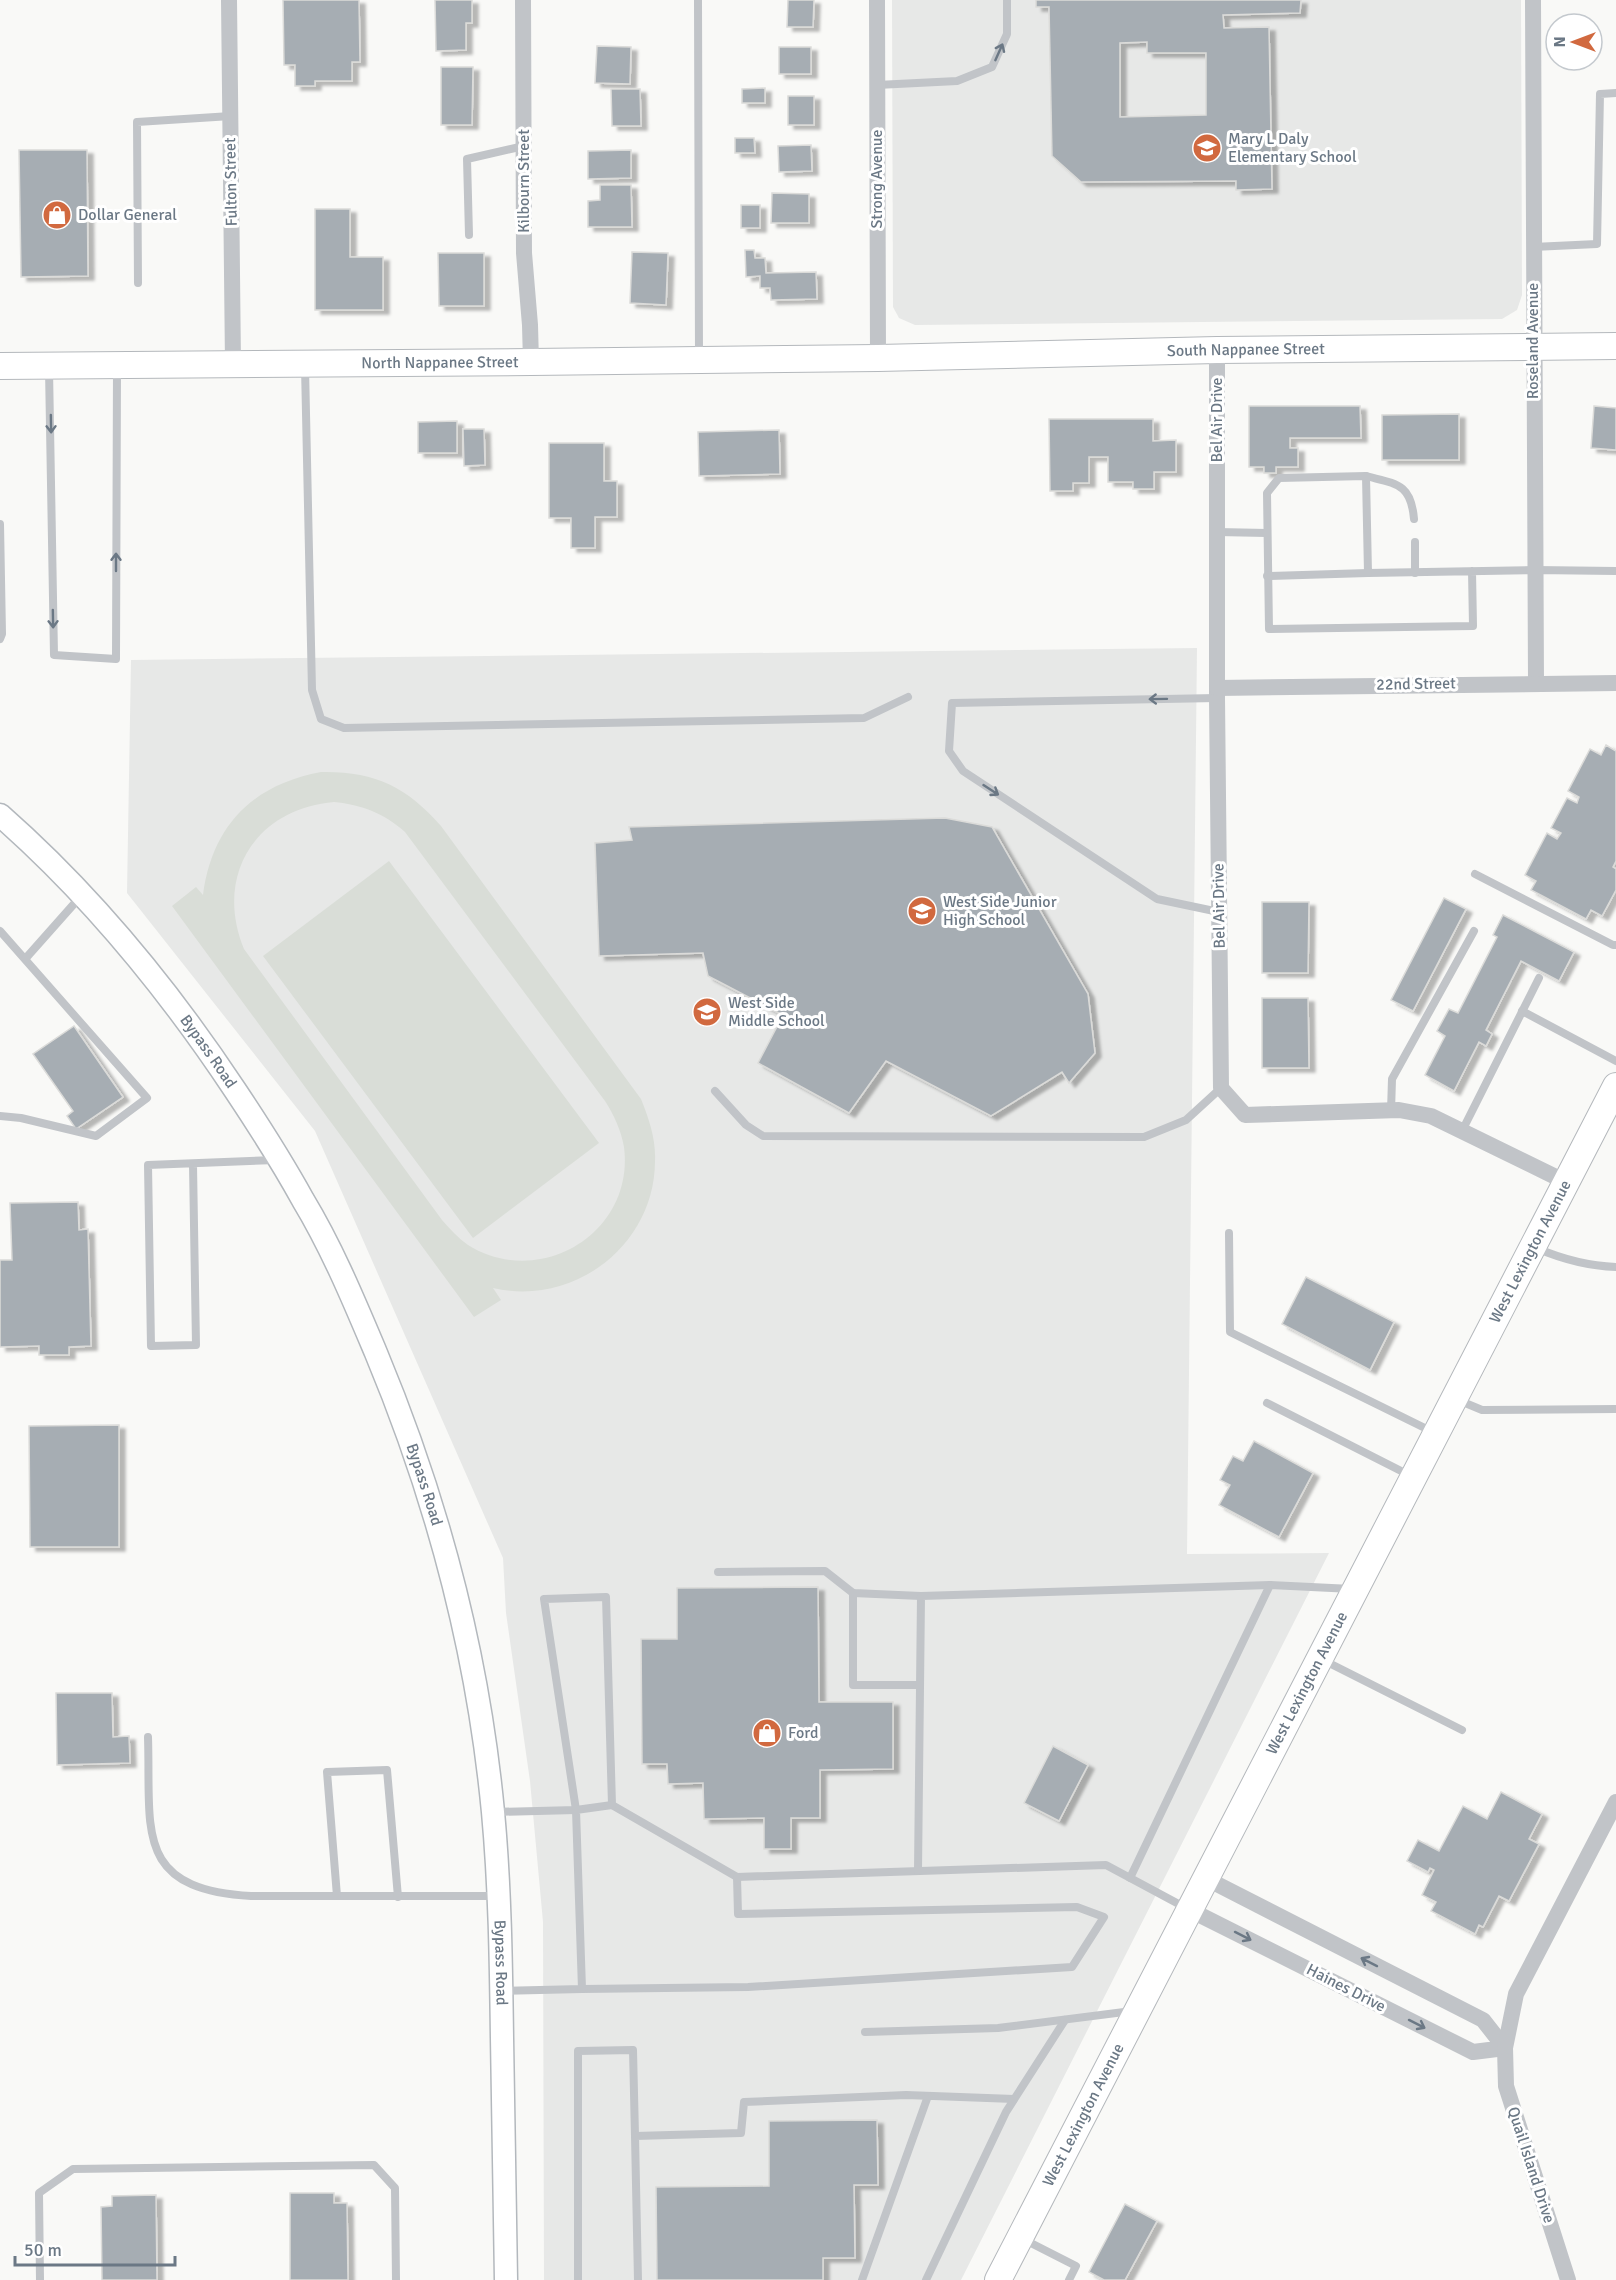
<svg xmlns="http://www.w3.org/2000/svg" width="1616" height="2280" font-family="Signika,sans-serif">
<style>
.built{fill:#e7e8e7}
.green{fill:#d9ddd7;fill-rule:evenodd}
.building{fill:#a6adb3;stroke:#dbdbd9;stroke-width:1.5;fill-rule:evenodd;filter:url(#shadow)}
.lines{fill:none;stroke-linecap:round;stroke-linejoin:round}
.secondary-casing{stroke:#b3b8bd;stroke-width:25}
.primary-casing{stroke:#b4b8bc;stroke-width:28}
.lane{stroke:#c1c4c8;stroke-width:8}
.street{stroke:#c1c4c8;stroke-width:16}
.secondary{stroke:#fff;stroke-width:22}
.primary{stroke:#fff;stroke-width:26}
.oneway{stroke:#6b7885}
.labels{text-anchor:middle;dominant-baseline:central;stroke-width:6;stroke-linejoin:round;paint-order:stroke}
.poi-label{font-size:16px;fill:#6b7885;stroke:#fff;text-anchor:start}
.street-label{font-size:16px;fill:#6b7885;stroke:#fff}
</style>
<defs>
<filter id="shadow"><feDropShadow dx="6" dy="4" stdDeviation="1.5" flood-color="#0004"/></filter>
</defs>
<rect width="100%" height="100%" fill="#f9f9f7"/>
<!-- built -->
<g class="built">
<path d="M892,0H1521L1522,295L1517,310L1502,319L915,325L899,318L893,307Z"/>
<path d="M1197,648L1187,1554L1329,1553L961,2280H544L543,1922L530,1781L506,1613L503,1558L315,1131L127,893L131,660Z"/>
</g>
<!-- green -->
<g class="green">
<path d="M321,772C374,771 406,786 441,826L641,1099C649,1119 656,1139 655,1161C655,1245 574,1307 493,1288L501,1300L474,1317L172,906L196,887L203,895C212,826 252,785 321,772ZM334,802C362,805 384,813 405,832L605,1101C614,1115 621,1130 624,1147C635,1233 540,1290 468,1245C458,1238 450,1229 442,1220L244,949C214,876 255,809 334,802Z"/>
<path d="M389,861L599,1143L473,1238L263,956Z"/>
</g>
<!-- building -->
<g class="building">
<path d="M283,0H359L360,62H352V81H315V86H295V65H284Z"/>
<path d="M435,0H472V23H466V50L436,51Z"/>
<path d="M788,0H814L813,27H787Z"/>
<path d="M1036,0H1301L1300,13L1223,15L1224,28L1269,27L1272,189L1236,190V181L1081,182L1052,156L1049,7H1036ZM1147,42V53H1206V115L1120,117V43Z"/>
<path d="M597,46L631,47L630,84L595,83Z"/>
<rect x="779" y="47" width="32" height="27"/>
<path d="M441,67H473L472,125H441Z"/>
<path d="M765,88V103H742V89Z"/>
<path d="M611,89H640L641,126H612Z"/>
<rect x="788" y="96" width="26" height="29"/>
<path d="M735,138H754L755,153H735Z"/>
<path d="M811,145L812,171L779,172L778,146Z"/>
<path d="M19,150H87L88,276L21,277Z"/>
<path d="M631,150V178L588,179V151Z"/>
<path d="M600,185H631L632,227H588V201L600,200Z"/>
<path d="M772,193L809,194V223H771Z"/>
<rect x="741" y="205" width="19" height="23"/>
<path d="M315,209H350V257H383V310H315Z"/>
<path d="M745,250H754L755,258H765L766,273L816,272L817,299L771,300L770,288H760V276L746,277Z"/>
<path d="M632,252L668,253L666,305L630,303Z"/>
<path d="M438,253H484V306H439Z"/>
<path d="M1249,406H1360L1361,438H1290V448H1298V467H1276V473H1264V467H1249Z"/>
<path d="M1594,406L1616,408V450L1591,448Z"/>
<path d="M1459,414V460H1382V415Z"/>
<path d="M1049,419H1153V441L1176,440V472H1154V489H1133V482H1108V457H1089V483H1073V491H1050Z"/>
<path d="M457,421V453H418V422Z"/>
<path d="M463,429H484L485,465L464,466Z"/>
<path d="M779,430L780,474L699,476L698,432Z"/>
<path d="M549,443H604V481H617V517H595V548H571V518H549Z"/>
<path d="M1606,745L1616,751V861L1613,867L1616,869V890L1602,916L1591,910L1586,919L1531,890L1536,881L1525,875L1547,833L1557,839L1561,833L1551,828L1567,798L1577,803L1579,797L1568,791L1590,749L1601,755Z"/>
<path d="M945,818L992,827L1088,994L1095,1053L1069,1083L1062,1072L991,1116L886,1061L849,1113L758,1063L783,1015L708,976L703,953L599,956L595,843L632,840L629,827Z"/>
<path d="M1444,898L1466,909L1413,1011L1391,1000Z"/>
<path d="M1262,902H1309L1308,973H1262Z"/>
<path d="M1503,915L1574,952L1559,981L1521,961L1486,1030L1492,1034L1486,1046L1479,1042L1454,1091L1425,1075L1445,1036L1437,1031L1449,1009L1458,1013L1497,937L1493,935Z"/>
<path d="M1262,998H1308L1309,1068H1262Z"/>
<path d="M74,1026L123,1097L76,1129L67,1116L73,1111L33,1054Z"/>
<path d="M78,1202L79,1230L88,1229L91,1346L69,1347V1355H39V1346L0,1347V1260H12L10,1203Z"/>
<path d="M1306,1277L1394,1322L1370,1370L1282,1324Z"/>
<path d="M119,1425V1547H30L29,1426Z"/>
<path d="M1254,1441L1313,1473L1279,1537L1219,1505L1230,1485L1220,1480L1233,1456L1243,1461Z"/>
<path d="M818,1587L819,1702H893V1769L820,1770V1818H791V1849H764V1818L704,1819L703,1783L668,1784L667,1764H642L641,1639H677V1588Z"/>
<path d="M56,1693H112L113,1737L129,1736L130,1763L57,1765Z"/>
<path d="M1053,1746L1088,1765L1059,1821L1024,1803Z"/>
<path d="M1501,1792L1542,1814L1529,1839L1539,1844L1509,1901L1499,1896L1483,1927L1479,1925L1475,1934L1431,1911L1436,1902L1422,1895L1434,1870L1430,1868L1428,1872L1407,1861L1418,1840L1439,1851L1463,1806L1487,1819Z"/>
<path d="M877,2120L878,2185H854L855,2258H823V2280H657L656,2187L769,2186V2121Z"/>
<path d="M290,2193H334V2203H347L348,2280H290Z"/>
<path d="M156,2195L157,2280H102L101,2207L112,2206V2196Z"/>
<path d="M1125,2204L1157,2221L1125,2280H1104L1089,2272Z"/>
</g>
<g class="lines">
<!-- secondary casing -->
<g class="secondary-casing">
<g id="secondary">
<path id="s1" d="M0,815C91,895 168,989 235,1090C259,1126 282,1162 303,1200C332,1248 354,1301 376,1353C437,1499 478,1654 493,1812C500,1887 501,1963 502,2038C503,2119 505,2199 506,2280"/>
</g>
</g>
<!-- primary casing -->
<g class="primary-casing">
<g id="primary">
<path id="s2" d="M0,366L531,362L878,358L1217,350L1616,346"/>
<path id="s3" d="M998,2280L1616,1086"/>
</g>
</g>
<!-- lane -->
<g class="lane">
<path d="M698,0L699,357"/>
<path d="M877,85L957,81L992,67L1007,34V0"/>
<path d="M469,235L467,159L524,146"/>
<path d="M1533,247L1597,244L1600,94L1616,93"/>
<path d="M138,283L137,122L231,116"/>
<path d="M305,367L312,690L321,719L344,728L864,718L908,697"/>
<path d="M49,369L54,655L116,659L117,369"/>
<path d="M1366,476C1396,484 1411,483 1414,519"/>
<path d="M0,524L2,634L0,639"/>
<path d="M1217,532L1267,533"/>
<path d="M1415,542V573"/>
<path d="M1472,571L1473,626L1269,629L1267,493L1279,478L1366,476L1368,573L1535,570L1616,571"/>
<path d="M1267,576L1368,573"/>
<path d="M1217,698L952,703L949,751L963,771L1157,899L1219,912"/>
<path d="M1475,874L1613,945H1616"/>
<path d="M0,931L147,1098L96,1136L21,1118L0,1116"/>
<path d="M26,958L81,896"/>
<path d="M1522,1011L1616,1061"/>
<path d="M715,1091L746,1125L763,1136L1144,1137L1186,1120L1221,1088"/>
<path d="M1391,1111L1392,1079L1474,931"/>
<path d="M1462,1131L1539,978"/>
<path d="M193,1165L196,1345L151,1346L148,1165L276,1160"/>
<path d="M1229,1233L1230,1332L1435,1433"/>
<path d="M1536,1248C1562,1259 1587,1266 1616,1267"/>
<path d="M1458,1400L1482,1410L1616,1409"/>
<path d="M1267,1403L1411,1476"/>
<path d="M718,1572L825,1571L853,1593L921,1596"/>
<path d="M853,1593V1685H920"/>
<path d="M1323,1660L1462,1730"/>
<path d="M148,1737C151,1830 133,1889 251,1896H499"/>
<path d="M494,1812L576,1810L544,1599L606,1597L612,1805L737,1877L1106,1865L1188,1909"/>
<path d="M918,1871L921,1596L1270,1585"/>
<path d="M1130,1878L1270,1585L1352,1589"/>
<path d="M337,1896L327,1772L387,1770L398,1897"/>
<path d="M582,1989L748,1987L1072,1967L1104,1917L1077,1907L738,1914L737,1877"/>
<path d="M502,1991L582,1989L576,1810L612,1805"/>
<path d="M865,2032L998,2028L1132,2011"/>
<path d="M1021,2238L1076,2266L1069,2280"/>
<path d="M40,2280L39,2193L73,2169L374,2165L395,2188L396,2280"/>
<path d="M578,2280V2051L633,2050L635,2136"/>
<path d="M638,2280L635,2136L741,2133L744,2102L906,2095L1014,2099"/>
<path d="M862,2280L928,2096"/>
<path d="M926,2280L1006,2112L1065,2020"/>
</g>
<!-- street -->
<g class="street">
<path d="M229,0L233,364"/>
<path d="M523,0L524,253L530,325L531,362"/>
<path d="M877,0L878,358"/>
<path d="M1533,0L1536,682"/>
<path d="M1217,350V698L1221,1088L1245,1115L1399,1110L1431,1116L1566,1182"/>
<path d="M1217,688L1616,683"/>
<path d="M1190,1910L1473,2052L1505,2048L1483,2020L1207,1879"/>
<path d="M1568,2280L1506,2086L1505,2048L1516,1994L1616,1802"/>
</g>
<!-- secondary -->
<use href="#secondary" class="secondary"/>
<!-- primary -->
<use href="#primary" class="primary"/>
</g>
<!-- one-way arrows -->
<defs><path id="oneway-shaft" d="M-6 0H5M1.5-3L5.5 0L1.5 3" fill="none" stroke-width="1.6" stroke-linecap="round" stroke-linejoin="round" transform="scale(1.5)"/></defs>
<g class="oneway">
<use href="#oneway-shaft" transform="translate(999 52) rotate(-66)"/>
<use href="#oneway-shaft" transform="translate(51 424) rotate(89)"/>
<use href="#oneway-shaft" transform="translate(116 562) rotate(-90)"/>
<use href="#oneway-shaft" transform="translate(53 619) rotate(89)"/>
<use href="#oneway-shaft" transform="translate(1158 699) rotate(179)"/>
<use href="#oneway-shaft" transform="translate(991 790) rotate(33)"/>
<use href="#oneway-shaft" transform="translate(1243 1936) rotate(27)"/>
<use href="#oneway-shaft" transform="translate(1369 1962) rotate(-153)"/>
<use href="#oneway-shaft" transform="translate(1417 2024) rotate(27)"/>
</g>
<!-- icons -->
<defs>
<g id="school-disc" transform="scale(1.5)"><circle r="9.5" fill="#d1693f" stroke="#fff"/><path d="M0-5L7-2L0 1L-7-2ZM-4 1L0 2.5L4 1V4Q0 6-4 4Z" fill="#fff"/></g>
<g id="shop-disc" transform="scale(1.5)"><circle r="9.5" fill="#d1693f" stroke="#fff"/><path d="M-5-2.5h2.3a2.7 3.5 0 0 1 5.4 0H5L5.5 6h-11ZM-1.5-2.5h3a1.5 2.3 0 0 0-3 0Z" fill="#fff"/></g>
</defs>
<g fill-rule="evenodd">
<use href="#school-disc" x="1207" y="148"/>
<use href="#shop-disc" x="57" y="215"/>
<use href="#school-disc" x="922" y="911"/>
<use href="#school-disc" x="707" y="1012"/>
<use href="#shop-disc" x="767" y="1733"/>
</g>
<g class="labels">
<!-- poi labels -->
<g class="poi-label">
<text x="1228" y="139">Mary L Daly<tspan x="1228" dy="18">Elementary School</tspan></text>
<text x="78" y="215">Dollar General</text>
<text x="943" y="902">West Side Junior<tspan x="943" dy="18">High School</tspan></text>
<text x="728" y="1003">West Side<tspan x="728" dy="18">Middle School</tspan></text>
<text x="788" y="1733">Ford</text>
</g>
<!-- street labels -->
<g class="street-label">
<text transform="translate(877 179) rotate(-90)">Strong Avenue</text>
<text transform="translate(524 181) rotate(-90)">Kilbourn Street</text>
<text transform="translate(231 182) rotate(-91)">Fulton Street</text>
<text transform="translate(1533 341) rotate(-90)">Roseland Avenue</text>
<text stroke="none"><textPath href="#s2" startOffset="1246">South Nappanee Street</textPath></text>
<text stroke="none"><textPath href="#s2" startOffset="440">North Nappanee Street</textPath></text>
<text transform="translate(1217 420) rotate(-90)">Bel Air Drive</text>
<text transform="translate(1416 684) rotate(-1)">22nd Street</text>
<text transform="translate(1219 906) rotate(-91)">Bel Air Drive</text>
<text stroke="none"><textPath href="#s1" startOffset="316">Bypass Road</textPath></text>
<text stroke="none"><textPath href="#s3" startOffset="1158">West Lexington Avenue</textPath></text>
<text stroke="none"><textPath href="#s1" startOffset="802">Bypass Road</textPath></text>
<text stroke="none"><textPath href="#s3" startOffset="672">West Lexington Avenue</textPath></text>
<text stroke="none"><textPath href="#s1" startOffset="1288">Bypass Road</textPath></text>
<text transform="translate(1346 1988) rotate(27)">Haines Drive</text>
<text stroke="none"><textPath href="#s3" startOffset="186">West Lexington Avenue</textPath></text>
<text transform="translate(1531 2165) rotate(72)">Quail Island Drive</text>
</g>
</g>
<!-- north arrow -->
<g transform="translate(1574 42) rotate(270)"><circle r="28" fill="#ffffff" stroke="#c4c9ce" stroke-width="1.5"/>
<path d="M0-4.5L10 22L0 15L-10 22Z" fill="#d1693f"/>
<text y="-9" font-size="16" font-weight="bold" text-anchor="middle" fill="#6b7885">N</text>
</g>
<!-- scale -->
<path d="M15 2256v9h160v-9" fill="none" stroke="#6b7885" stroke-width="3"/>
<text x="24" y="2256" font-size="18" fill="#6b7885" stroke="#ffffff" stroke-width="4.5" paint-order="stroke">50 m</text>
</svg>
